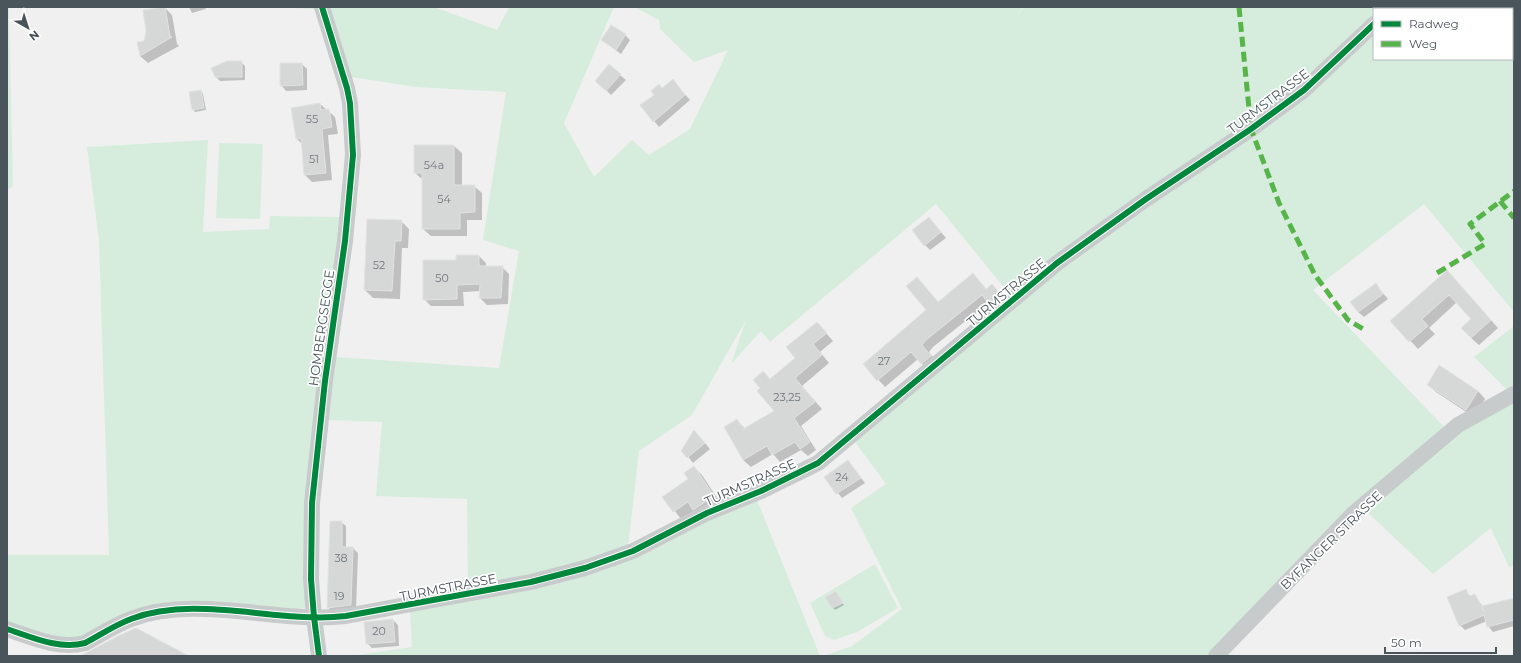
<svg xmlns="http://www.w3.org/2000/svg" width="1521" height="663" font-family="Montserrat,sans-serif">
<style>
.green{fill:#d6eddd}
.shadow{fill:#0003}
.building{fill:#d6d8d8;stroke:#e2e2e3}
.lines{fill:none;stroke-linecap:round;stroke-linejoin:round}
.street{stroke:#c8cbcc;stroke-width:16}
.quiet{stroke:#57b448;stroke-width:5;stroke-dasharray:10 5;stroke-linecap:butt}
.cycleway-casing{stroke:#fff;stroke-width:8}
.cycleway{stroke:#00873e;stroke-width:6}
.labels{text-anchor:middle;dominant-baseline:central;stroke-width:3.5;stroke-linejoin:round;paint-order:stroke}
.number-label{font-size:11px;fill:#6e777c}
.street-label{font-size:13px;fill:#49555b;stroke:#fff}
</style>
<rect width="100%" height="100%" fill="#f0f0f0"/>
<!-- green -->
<g class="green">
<path d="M7,7H9L13,186L7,190Z"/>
<path d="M269,7H315L316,9Z"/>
<path d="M330,7H434L497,30L509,7H614L564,123L594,177L632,140L649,155L690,129L728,50L694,62L660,29L659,20L634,7H1023L1017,15L1024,7H1388L1386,9H1374V20L1322,69L1011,296L936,204L770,342L761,331L731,364L746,320L692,415L639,451L628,548L584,563L468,589L467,499L376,496L382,422L328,420L336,357L499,368L519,251L483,240L506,92L416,87L351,77Z"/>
<path d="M1399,7H1514V312L1424,204L1313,290L1445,428L1317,543L1208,656H823L852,646L902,609L851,508L886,484L855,442L1065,265L1374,31V59H1512V9H1397Z"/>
<path d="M208,140L203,232L269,229L270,216L341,217L306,502L305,608L287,610L211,604L64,642L7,624V555H109L99,241L87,147Z"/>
<path d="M219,143L263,144L260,219L216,218Z"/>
<path d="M1514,326V385L1506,389L1474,357Z"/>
<path d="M1514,399V566L1509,567L1491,528L1433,574L1365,510L1453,435Z"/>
<path d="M757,500L820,656H351L412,647L410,612L533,585Z"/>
<path d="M875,564L898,608L857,632L834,640L825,636L810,603Z"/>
</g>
<!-- shadow -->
<g class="shadow">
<path d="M164,7L172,15L177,44L179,46L148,63L140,56L145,42Z"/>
<path d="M189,7H205L206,9L192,13Z"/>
<path d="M625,35L630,40L621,54L602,40Z"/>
<path d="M241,62L245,66V80L220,81L216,77Z"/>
<path d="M281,64H302L307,69V90L286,91L281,85Z"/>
<path d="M609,66L626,80L611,95L597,81Z"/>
<path d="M673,81L690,100L659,127L642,106Z"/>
<path d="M201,91L203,94L206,110L195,112L193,109Z"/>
<path d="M320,104L335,117L338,134L328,135L332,180L312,182L305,175L302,144L297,139Z"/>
<path d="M454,146L462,153V186H474L482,193V220H467V236H431L423,229V180L415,173Z"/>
<path d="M929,218L946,238L930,250L925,245Z"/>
<path d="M401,221L409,229L408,248H402L400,299L373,298L365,290Z"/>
<path d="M479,256L486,263V267H502L509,274L508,304L487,305L480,298L481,291L463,292L464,306H431L424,299L457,261Z"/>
<path d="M973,275L987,290L992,286L1008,304L999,312L989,302L933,347L929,352L937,363L928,370L918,359L885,387L864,364L927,311L917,278L939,303Z"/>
<path d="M1455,280L1498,328L1479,345L1471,338L1472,319L1457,302L1429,328L1435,334L1418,349L1392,321Z"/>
<path d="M1376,285L1388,299L1364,317L1358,312Z"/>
<path d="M824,331L833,341L820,352L829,363L802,386L822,409L801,426L816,450L808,456L801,450L780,462L773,454L751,467L743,460L737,420L745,429L775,412L770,380L797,358Z"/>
<path d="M1428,385L1478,391L1485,399L1474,417L1436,392Z"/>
<path d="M699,436L710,449L693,463L683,450Z"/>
<path d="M848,461L865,483L842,498L825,477Z"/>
<path d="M694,467L702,475L721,504L681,519L664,497L689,480Z"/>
<path d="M341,522L346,526V548H353L358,553L356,610L332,612L328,607Z"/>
<path d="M1465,590L1471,597L1475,595L1483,607L1514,599V626L1493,632L1488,626L1487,621L1465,630L1460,625Z"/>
<path d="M836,593L844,605L835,610L833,608Z"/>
<path d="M393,620L398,625L399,646L372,648L367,643Z"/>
</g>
<!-- building -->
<g class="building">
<path d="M165,7L170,36L172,37L140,56L137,42L144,41L146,31L143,10Z"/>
<path d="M611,25L626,34L616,50L601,40Z"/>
<path d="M227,61H242V77H215L211,68Z"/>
<path d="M280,63H302L303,85L280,86Z"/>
<path d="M609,64L621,74L606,91L595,81Z"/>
<path d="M673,79L685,95L653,122L640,105L654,95L651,91L659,84L662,88Z"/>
<path d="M201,90L204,108L192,110L189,92Z"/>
<path d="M320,103L321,110L329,109L332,127L322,129L326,173L304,175L301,138L296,139L291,108Z"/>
<path d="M414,145H454V185H475V212L460,213V229H422V173H414Z"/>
<path d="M929,217L941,232L924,246L912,230Z"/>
<path d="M367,219L402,220L401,241H395L392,291L364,290Z"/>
<path d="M456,255H479V266H503L501,298H479L480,284L457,285V299L423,300V260H456Z"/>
<path d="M1447,270L1491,320L1471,338L1461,328L1471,319L1449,295L1422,319L1428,326L1409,342L1390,321Z"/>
<path d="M973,273L986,289L992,284L1002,296L991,306L982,295L926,340L922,345L931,356L921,364L911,352L877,381L863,364L926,310L906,286L917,277L938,302Z"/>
<path d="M1376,283L1383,294L1358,312L1350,302Z"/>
<path d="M817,322L827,333L813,344L822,355L795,378L815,402L794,418L810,442L800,449L795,442L772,455L767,446L743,460L724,427L737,419L743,429L774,411L757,391L760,388L753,380L763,371L770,379L795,358L786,347Z"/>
<path d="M1439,365L1478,391L1466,410L1427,385Z"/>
<path d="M694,430L705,443L687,458L681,451Z"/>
<path d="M848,460L861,478L836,494L824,477Z"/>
<path d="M694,466L714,496L693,510L688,502L673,512L662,497L688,479L684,473Z"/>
<path d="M330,521H342V547H353L351,605L327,608Z"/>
<path d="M1466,589L1469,596L1475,594L1484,612L1482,606L1514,598V620L1487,627L1484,615L1459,626L1447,597Z"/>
<path d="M836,591L843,603L832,608L825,597Z"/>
<path d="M393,619L395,642L366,644L364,622Z"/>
<path d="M136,628L189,656H80L118,636Z"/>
</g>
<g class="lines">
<!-- street -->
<g class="street">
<path d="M1389,9L1392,7"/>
<path d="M7,629C31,637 59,650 85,643C100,635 115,625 131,619C196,594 279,624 346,616L531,582L585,568L633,551L707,513L761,491L818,463L1057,263L1146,199L1251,129L1304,90L1374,24"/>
<path d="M319,656L314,617L311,579L312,503L325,381L345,241L353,155L350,103L347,88L322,7"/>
<path d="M1216,656L1354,513L1458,425L1514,394"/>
</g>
<!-- quiet -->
<g class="quiet">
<path d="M1239,7L1251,129L1279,203L1315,275L1348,320L1365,330"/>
<path d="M1500,201L1514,218"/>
<path d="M1437,273L1485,244L1470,224L1514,191"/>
</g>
<!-- cycleway casing -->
<g class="cycleway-casing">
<g id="cycleway">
<path d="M7,629C31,637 59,650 85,643C100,635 115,625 131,619C196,594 279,624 346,616L531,582L585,568L633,551L707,513L761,491L818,463L1057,263L1146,199L1251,129L1304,90L1374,24"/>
<path d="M319,656L314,617L311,579L312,503L325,381L345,241L353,155L350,103L347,88L322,7"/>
</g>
</g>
<!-- cycleway -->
<use href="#cycleway" class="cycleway"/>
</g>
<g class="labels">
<!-- number labels -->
<g class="number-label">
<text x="312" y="119">55</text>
<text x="314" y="159">51</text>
<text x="434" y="165">54a</text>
<text x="444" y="199">54</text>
<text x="379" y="265">52</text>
<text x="442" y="278">50</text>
<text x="884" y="361">27</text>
<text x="787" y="397">23,25</text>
<text x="842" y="477">24</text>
<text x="341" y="558">38</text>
<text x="339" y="596">19</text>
<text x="379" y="631">20</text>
</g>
<!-- street labels -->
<g class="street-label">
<text transform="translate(1268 101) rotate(-37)">TURMSTRASSE</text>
<text transform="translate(1006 292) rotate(-40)">TURMSTRASSE</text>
<text transform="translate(321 328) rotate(-82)">HOMBERGSEGGE</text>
<text transform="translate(750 482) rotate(-24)">TURMSTRASSE</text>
<text transform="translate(1331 540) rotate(-44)">BYFANGER STRASSE</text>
<text transform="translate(448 587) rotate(-11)">TURMSTRASSE</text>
</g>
</g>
<!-- border -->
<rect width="1521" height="663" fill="none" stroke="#49555b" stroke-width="16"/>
<!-- legend -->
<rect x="1373" y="8" width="140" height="52" fill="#ffffff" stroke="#b6bbbd"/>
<rect x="1381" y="21" width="20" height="6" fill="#00873e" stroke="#b6bbbd"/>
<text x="1409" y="28" font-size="12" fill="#49555b">Radweg</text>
<rect x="1381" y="41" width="20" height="6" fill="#57b448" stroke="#b6bbbd"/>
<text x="1409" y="48" font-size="12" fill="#49555b">Weg</text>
<!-- north arrow -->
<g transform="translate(28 28) rotate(141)" stroke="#ffffff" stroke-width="3" paint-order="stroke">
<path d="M0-3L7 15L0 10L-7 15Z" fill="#49555b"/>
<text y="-6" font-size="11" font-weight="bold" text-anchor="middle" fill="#49555b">N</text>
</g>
<!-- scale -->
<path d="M1385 647v6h111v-6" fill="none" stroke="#49555b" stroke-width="2"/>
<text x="1391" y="647" font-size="12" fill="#49555b" stroke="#ffffff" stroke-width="3" paint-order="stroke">50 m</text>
</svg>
